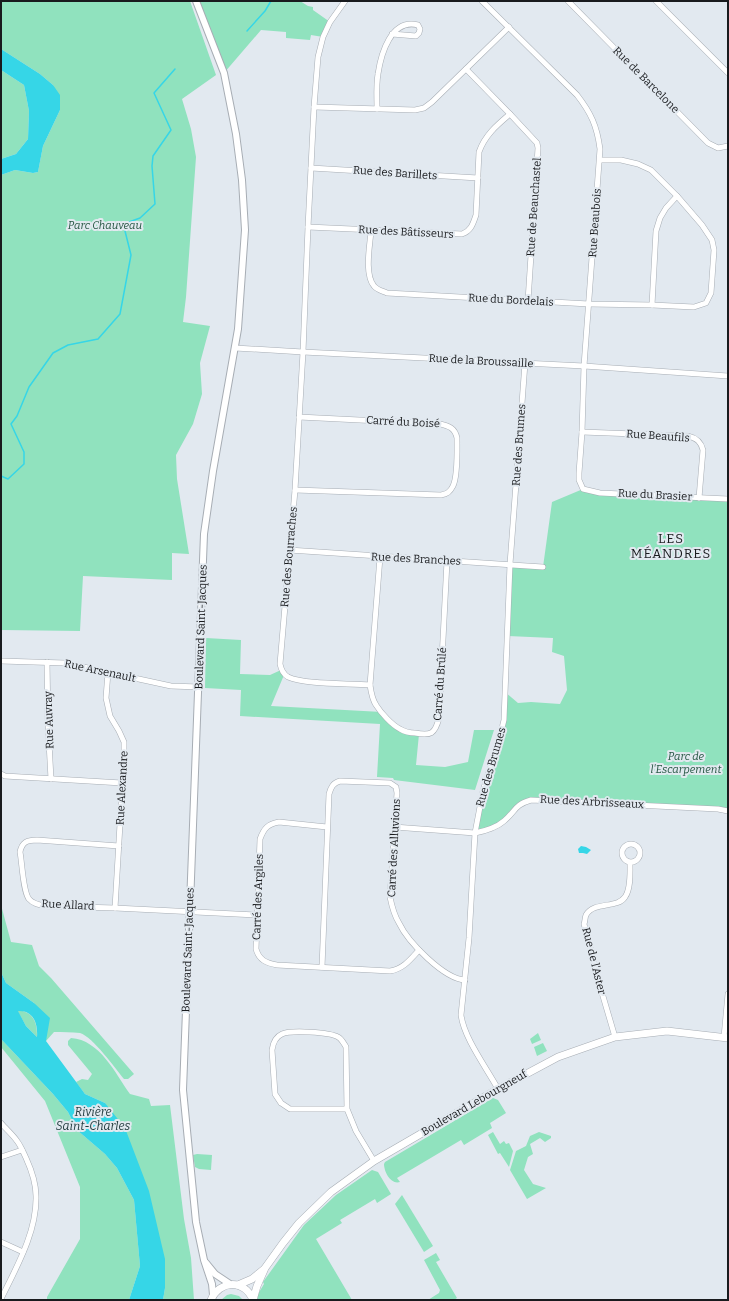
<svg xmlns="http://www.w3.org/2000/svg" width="729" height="1301" font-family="Bitter,serif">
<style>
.green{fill:#90e2be}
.water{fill:#36d6e7;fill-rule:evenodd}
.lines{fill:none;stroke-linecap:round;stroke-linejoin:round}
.stream{stroke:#36d6e7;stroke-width:1.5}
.minor-casing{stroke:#a7adb4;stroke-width:6}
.tertiary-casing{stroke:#a7adb4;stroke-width:8}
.secondary-casing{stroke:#a7adb4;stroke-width:8}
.minor{stroke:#fff;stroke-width:5}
.tertiary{stroke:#fff;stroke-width:6}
.secondary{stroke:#fff;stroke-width:7}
.labels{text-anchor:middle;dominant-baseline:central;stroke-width:4;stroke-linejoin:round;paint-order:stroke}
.street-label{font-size:11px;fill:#191b1e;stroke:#e2e9f0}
.park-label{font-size:11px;font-style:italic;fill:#275744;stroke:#e2e9f0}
.water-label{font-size:12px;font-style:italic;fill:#253e41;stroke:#e2e9f0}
.quarter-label{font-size:13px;letter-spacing:1px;fill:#191b1e;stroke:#e2e9f0}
</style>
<rect width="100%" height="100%" fill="#e2e9f0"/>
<!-- green -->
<g class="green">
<path d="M1,1H190L216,75L182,99L191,129L196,157L186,297L183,322L210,326L200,363L202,394L193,424L176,455L177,479L189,554L172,553V580L83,576L80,631L1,630V175L15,170L33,173L38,172L43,146L60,110L53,85L40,74L1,49Z"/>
<path d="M196,1H300L308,6L313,7V10L330,22L323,37L311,35L310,40L286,38V32L261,30L224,73Z"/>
<path d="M1,70L24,85L29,111L28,139L16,154L1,159Z"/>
<path d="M583,489L590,491L728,499V811L555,800L520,803L503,822L475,833L480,803L501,736L505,692L518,703L531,702L560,704L567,690L564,656L552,652L553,638L507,636L510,564L543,567L552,502Z"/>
<path d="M206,638L241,640L240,674L270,675L281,670L284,675L271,706L382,712L400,729L419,734L416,765L445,767L468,762L474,730H494L475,790L394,780L393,778L377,777L380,724L240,716L241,690L205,688Z"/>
<path d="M1,905L11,942L32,945L39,966L51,978L134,1074L128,1079H124C115,1068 93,1037 80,1033C72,1032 63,1032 54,1032L46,1041L34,1003L6,983L1,972Z"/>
<path d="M17,1010C34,1012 37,1022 37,1037L26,1026Z"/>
<path d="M538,1033L541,1040L532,1044L530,1039Z"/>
<path d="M71,1038C100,1040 115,1073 130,1094L149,1099L151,1106L170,1105L184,1219L191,1258L194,1300H163L165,1288L105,1103L85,1094L76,1082L82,1079L88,1080L92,1074L68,1045V1041Z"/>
<path d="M1,1039L53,1094L68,1112L77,1130L105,1154L117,1168L134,1200L140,1266L129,1300H47V1297L80,1239V1187L45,1101L1,1047Z"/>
<path d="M543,1043L547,1051L537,1056L534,1047Z"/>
<path d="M493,1098L498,1100L506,1113L490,1123L492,1128L464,1145L461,1140L397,1178L400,1182C391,1185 384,1172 384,1164L385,1162Z"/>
<path d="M493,1132L500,1144L504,1141L506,1144L509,1143L513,1151L509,1167L500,1153L498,1154L488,1135Z"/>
<path d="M539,1132L551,1136V1138L545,1142L540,1138L530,1144L533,1154L528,1157L524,1170L533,1184L546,1188L527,1199L510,1170L516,1151L526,1146L530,1136Z"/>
<path d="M197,1154L212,1155L211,1170L199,1169L195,1167L193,1155Z"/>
<path d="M372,1170L378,1172L391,1194L377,1203L375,1199L340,1220L342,1223L316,1239L352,1300H257L258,1294L264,1284L263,1282L304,1225L336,1195Z"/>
<path d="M402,1195L433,1246L424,1252L395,1204Z"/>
<path d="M436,1253L440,1260L436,1262L457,1298L454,1300H428L439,1293L440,1290L424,1260Z"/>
<path d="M231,1294L239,1296L243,1300H221L227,1295Z"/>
</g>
<!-- water -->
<g class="water">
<path d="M1,49L40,74L53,85L60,95V110L43,146L38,172L33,173L15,170L1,175V159L16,154L28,139L29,111L24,85L1,70Z"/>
<path d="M581,846L586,847L591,850L587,854L583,853H579L578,849Z"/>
<path d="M1,972L6,983L34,1003L50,1018L46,1041L85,1094L105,1103L125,1128L149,1191L165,1259V1288L163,1300H129L140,1266L134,1200L117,1168L105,1154L77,1130L68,1112L53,1094L1,1039ZM18,1011C33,1010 38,1023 37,1037L26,1026Z"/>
</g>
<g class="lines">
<!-- stream -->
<g class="stream">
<path d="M247,31L265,11L271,1"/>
<path d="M1,476L8,479L24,464V452L11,424L17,416L29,387L53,353L68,345L98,339L120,314L131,255L125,231L129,222L140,218L155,204L152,166L153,156L171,130L154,93L175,69"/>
</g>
<!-- minor casing -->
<g class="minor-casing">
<g id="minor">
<path d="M345,1L330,22L323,37L318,57L314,107L308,227L303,352L295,490L280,664C281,669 283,674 288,677C306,685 349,683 370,685"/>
<path d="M482,1L577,95C591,113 597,126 600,149L584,366L582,432L579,473V480L583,489L600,493L728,499"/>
<path d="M568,1L708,143L718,148L728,146"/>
<path d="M656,1L728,73"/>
<path d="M466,69L510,114L537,143L538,148L528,301"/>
<path d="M314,107L415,110L424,108L432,102L509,27"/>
<path d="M377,109C377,97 376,85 378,74C381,54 391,18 418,25L420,29L419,33L416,36L392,34"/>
<path d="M311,168L478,178"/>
<path d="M308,227L462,234C471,231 473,224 476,215L479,152C485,135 497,125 510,114"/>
<path d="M371,231C370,245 364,274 374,286C377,290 383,291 387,293L589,304L652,305L694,307L706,303L711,293L714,250L712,240L702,225L677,196L651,170L638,164L621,160H600"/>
<path d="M652,305L656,231L660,218L666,208L677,196"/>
<path d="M235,348L303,352L584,366L728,376"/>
<path d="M582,432L688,436C697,438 701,442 703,450L699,498"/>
<path d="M295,490L441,495C447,494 450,492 453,486C458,476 457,450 457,438C455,428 449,426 440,424L299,417"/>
<path d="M289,550L543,567"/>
<path d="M380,557L370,685C371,692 372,699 376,705C381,713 392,725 400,729C405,732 410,733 415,733C431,736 435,734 439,718L447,561"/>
<path d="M1,661L65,663L171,686L199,687"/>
<path d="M47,662L48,724L51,779"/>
<path d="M108,672L106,698L110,716L119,731L124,742V757L115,908"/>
<path d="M1,774L5,776L122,783"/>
<path d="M327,827L279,822C268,824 264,828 260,839L256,949C259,960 266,963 277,965L390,971C403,969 410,960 419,950"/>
<path d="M394,827L475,833C485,831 496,828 504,821C516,811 514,805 531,800L718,809L728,811"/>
<circle cx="631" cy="853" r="9"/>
<path d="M119,846L37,840C27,840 22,842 20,852C22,862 23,892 29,899C33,904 40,905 46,906L115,908L258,915"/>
<path d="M322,967L329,794C331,787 333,783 340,781L390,783L396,787L397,793L390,897C392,907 394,915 399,923C408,942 444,979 465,980"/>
<path d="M615,1037L600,986L584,924C585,922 585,917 586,915C594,901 617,909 625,897C631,889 630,872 630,863"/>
<path d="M724,1037L728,994"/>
<path d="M498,1089C486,1067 464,1038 461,1015L469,938L475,833L483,791L500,736L504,720L510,564L525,363"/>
<path d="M347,1109H290L281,1103L275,1094L272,1050C273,1043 275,1037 282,1034C290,1030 330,1032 338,1037C342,1039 344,1044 346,1047L347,1109L356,1131L374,1161"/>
<path d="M1,1123C6,1129 13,1135 17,1141C21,1146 23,1152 26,1158C31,1169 36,1183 36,1196C37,1232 16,1268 1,1299"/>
<path d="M1,1157L22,1150"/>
<path d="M1,1242L23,1252"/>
</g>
</g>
<!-- tertiary casing -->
<g class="tertiary-casing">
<g id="tertiary">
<path d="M196,1L224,73L236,134L242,180L245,230L238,329L213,471L204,534L183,1090L196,1222L204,1260L212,1284L213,1295"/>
<path d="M206,1263L215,1274L230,1284"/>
</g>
</g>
<!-- secondary casing -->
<g class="secondary-casing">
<g id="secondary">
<path d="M238,1285L252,1279L263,1270"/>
<path d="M211,1300C219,1280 245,1279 253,1300"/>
<path d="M253,1300L257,1286L265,1268L283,1243L299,1223L331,1192L374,1161L498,1089L558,1057L615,1037L667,1031L728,1038"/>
</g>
</g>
<!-- minor -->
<use href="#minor" class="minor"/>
<!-- tertiary -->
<use href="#tertiary" class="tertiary"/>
<!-- secondary -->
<use href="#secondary" class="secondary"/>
</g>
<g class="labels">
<!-- street labels -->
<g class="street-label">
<text transform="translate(646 80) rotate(45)">Rue de Barcelone</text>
<text transform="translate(395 173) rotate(4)">Rue des Barillets</text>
<text transform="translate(534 207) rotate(-86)">Rue de Beauchastel</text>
<text transform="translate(595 223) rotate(-86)">Rue Beaubois</text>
<text transform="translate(406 232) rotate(3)">Rue des Bâtisseurs</text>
<text transform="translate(511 300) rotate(3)">Rue du Bordelais</text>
<text transform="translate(481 361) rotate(3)">Rue de la Broussaille</text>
<text transform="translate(403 422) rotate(3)">Carré du Boisé</text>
<text transform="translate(658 436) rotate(4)">Rue Beaufils</text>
<text transform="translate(519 445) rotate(-86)">Rue des Brumes</text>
<text transform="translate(655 495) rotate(3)">Rue du Brasier</text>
<text transform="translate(289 557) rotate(-85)">Rue des Bourraches</text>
<text transform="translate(416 559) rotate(3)">Rue des Branches</text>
<text transform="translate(201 627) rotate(-88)">Boulevard Saint-Jacques</text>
<text transform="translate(100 671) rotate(12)">Rue Arsenault</text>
<text transform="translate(440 684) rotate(-86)">Carré du Brûlé</text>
<text transform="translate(49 720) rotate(-92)">Rue Auvray</text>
<text transform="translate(491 767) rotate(-74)">Rue des Brumes</text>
<text transform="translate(122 788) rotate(-87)">Rue Alexandre</text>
<text transform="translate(592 802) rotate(3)">Rue des Arbrisseaux</text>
<text transform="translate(394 848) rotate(-87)">Carré des Alluvions</text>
<text transform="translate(258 897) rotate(-88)">Carré des Argiles</text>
<text transform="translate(68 905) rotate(3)">Rue Allard</text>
<text transform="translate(188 950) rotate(-88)">Boulevard Saint-Jacques</text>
<text transform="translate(594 961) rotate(76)">Rue de l'Aster</text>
<text transform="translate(474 1103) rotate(-30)">Boulevard Lebourgneuf</text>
</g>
<!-- park labels -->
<g class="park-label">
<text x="105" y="225">Parc Chauveau</text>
<text x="686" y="756">Parc de<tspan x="686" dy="13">l'Escarpement</tspan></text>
</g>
<!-- water labels -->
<g class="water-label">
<text x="93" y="1112">Rivière<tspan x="93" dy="14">Saint-Charles</tspan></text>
</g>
<!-- quarter labels -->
<g class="quarter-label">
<text x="671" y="538">LES<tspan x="671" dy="15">MÉANDRES</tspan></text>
</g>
</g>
<!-- border -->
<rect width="729" height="1301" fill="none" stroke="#191b1e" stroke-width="4"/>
</svg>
